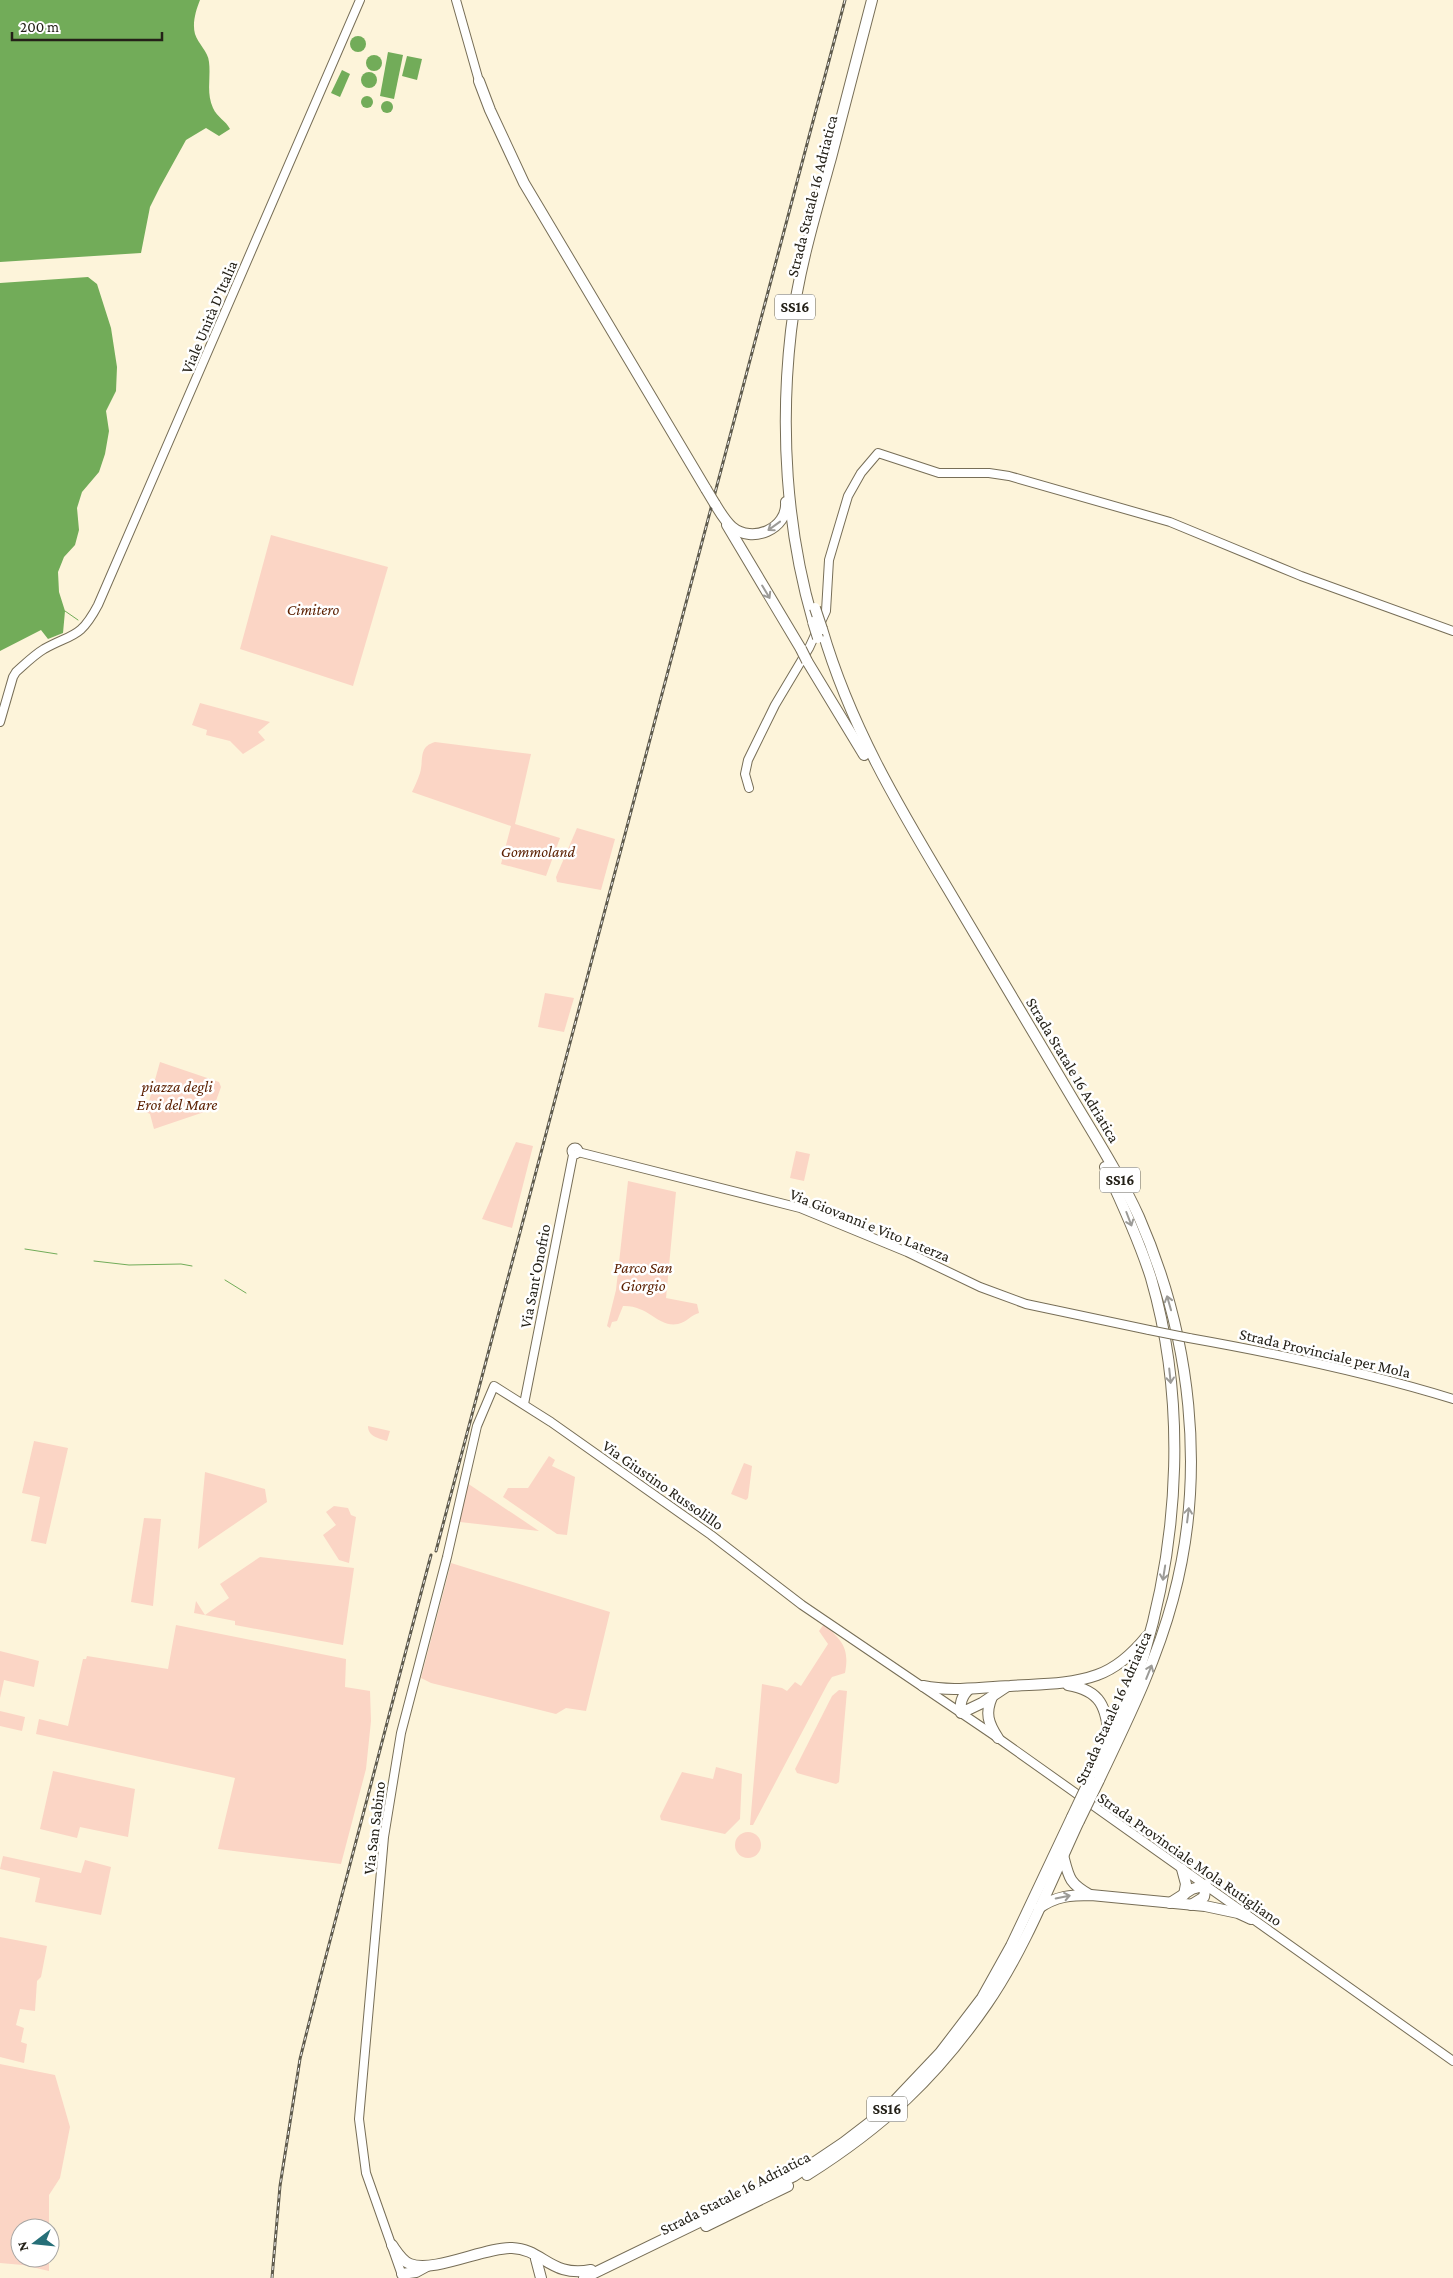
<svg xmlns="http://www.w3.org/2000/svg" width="1453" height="2278" font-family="'Crimson Pro',serif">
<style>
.green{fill:#fbd5c5}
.water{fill:#72ac59}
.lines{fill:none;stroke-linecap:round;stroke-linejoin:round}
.stream{stroke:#72ac59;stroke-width:1}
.secondary-casing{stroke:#776e57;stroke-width:10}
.highway-casing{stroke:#776e57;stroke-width:12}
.secondary{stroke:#fff;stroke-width:8}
.highway{stroke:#fff;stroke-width:10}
.rail-casing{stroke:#5f5b4d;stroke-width:3}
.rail{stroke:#fff;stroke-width:1;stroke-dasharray:4;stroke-linecap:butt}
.secondary-bridge-casing{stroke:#776e57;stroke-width:10;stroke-linecap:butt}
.highway-bridge-casing{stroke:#776e57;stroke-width:12;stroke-linecap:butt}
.secondary-bridge{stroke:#fff;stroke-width:8}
.highway-bridge{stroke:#fff;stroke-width:10}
.oneway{stroke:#9c9b97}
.labels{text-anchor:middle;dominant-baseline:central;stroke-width:5;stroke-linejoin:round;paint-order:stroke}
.shield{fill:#fff;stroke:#66645d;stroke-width:1}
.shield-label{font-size:15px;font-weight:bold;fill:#242118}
.street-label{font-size:16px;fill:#242118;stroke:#fff}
.park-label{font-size:16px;font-style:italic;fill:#5a1f00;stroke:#fff}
</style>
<rect width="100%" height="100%" fill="#fdf4da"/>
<!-- green -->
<g class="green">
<path d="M271,535L388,567L353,686L240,649Z"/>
<path d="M200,703L270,722L258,732L265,740L243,754L230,741L206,735L207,730L192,725Z"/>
<path d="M435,742L531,754L515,824L560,838L546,876L501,864L511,826L412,792C415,786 418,779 420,773C424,759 418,747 435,742Z"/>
<path d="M577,828L615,839L601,890L557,882L556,877Z"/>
<path d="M545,993L574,998L564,1032L538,1027Z"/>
<path d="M160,1062L219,1082L221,1087L213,1109L154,1129L150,1114L146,1112Z"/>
<path d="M516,1142L533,1146L512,1228L482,1219Z"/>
<path d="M796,1151L810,1154L804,1181L790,1178Z"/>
<path d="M628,1181L676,1192L666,1298L697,1304L699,1313C691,1315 687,1322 678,1324C658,1328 649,1305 623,1306L617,1321L612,1322L610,1328L607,1326L616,1290Z"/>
<path d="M368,1426L390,1431L387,1441C379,1438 368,1437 368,1426Z"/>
<path d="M34,1441L68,1448L46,1544L31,1541L40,1497L22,1493Z"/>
<path d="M549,1456L555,1460L552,1466L575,1477L567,1535L557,1534L503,1497L508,1488H528Z"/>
<path d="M744,1463L752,1466L748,1498L746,1500L731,1494Z"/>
<path d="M205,1472L265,1489L267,1502L198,1549Z"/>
<path d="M467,1483L539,1531L460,1522Z"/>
<path d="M334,1506L348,1508L351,1515L356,1517L349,1563L339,1560L323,1535L336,1525L326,1512Z"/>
<path d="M144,1518L161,1519L153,1606L131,1602Z"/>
<path d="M260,1557L354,1568L343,1645L235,1625V1621L194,1613L196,1601L205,1615L229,1598L220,1584Z"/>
<path d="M451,1563L610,1612L586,1711L566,1708L556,1714L431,1683L421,1678Z"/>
<path d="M824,1624C841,1640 850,1647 845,1673L832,1677L828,1683L753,1825H750L762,1684L782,1688L787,1691L795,1682L801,1686L828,1644L819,1631Z"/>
<path d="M176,1625L346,1659L345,1687L370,1691L371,1721L366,1769L341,1864L218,1849L235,1778L36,1734L39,1719L68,1726L83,1659H86L87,1656L168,1669Z"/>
<path d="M0,1651L39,1661L34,1687L4,1680L0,1698Z"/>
<path d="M839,1690L847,1691L839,1782L836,1784L797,1773L795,1769L832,1696Z"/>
<path d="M0,1711L25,1717L22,1731L0,1726Z"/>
<path d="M716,1767L742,1774L740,1819L725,1834L661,1820L660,1816L682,1772L713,1779Z"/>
<path d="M53,1771L135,1789L128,1837L80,1827L77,1838L40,1829Z"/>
<circle cx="748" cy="1845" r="13"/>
<path d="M3,1856L81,1873L85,1860L111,1867L101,1915L35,1902L40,1878L0,1869Z"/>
<path d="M0,1937L47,1946L41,1977L37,1981L35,2011L20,2009L16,2025L24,2028L21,2042L27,2044L24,2063L0,2057Z"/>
<path d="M0,2064L55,2075L70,2127L60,2178L49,2195V2228H20V2258H49V2271L23,2265L0,2263Z"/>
</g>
<!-- water -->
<g class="water">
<path d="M0,0H200C196,10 192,23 195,34C198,44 208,51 209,62C211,78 206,93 213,108C217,117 226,121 230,129L219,136L206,128L186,140L160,187L150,207L141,253L0,262Z"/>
<circle cx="358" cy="44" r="8"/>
<path d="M388,52L403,55L394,99L380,96Z"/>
<circle cx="374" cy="63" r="8"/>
<path d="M407,56L422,59L417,80L402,76Z"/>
<path d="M342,70L350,74L340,97L331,93Z"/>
<circle cx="369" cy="80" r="8"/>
<circle cx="367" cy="102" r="6"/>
<circle cx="387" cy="107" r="6"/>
<path d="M88,277L97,284L111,328L117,367L116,391L106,411L109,431L105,454L99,472L82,492L77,508L79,530L75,545L64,557L58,572L59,592L65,611L63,633L48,639L41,630L0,651V283Z"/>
</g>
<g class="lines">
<!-- stream -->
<g class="stream">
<path d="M65,611L78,620"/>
<path d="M25,1249L57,1254"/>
<path d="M94,1261L129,1265L181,1264L192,1266"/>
<path d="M225,1280L246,1293"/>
</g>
<!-- secondary casing -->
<g class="secondary-casing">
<g id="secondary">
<path d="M456,0L479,81"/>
<path d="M0,722L13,677L16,672C25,664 34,655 44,649C73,633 80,639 98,605L360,0"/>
<path d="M749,788L745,774L748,760L775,705L809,648L826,611L829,560L848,496L861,473L878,453L939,473H989L1009,476L1170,522L1301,576L1453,631"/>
<circle cx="575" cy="1151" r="3.5"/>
<path d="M578,1152L800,1208L907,1252L980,1287L1026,1304L1149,1330"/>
<path d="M1189,1338C1279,1354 1366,1372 1453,1399"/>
<path d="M524,1404L573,1155"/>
<path d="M403,2278L366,2173L359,2119L384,1837L401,1733L447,1557L477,1426L494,1386L551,1422L711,1535L802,1605L998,1738L1453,2061"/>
</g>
</g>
<!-- highway casing -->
<g class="highway-casing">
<g id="highway">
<path d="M479,81L490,110L524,183L706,489"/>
<path d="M715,504C720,512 725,521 732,527C752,544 788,529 786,502"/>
<path d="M727,525L801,649"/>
<path d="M813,621C786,528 780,427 791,331C798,272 815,215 831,158C845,105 858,53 872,0"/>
<path d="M822,629C850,725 897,804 948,889C989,958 1030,1027 1071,1096C1094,1135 1120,1175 1139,1217C1191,1336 1207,1473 1173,1599C1156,1663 1127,1721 1099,1780"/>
<path d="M807,661L864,755"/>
<path d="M1068,1685C1103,1691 1105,1708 1110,1739"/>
<path d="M923,1686C952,1692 980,1687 1010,1686C1039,1684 1069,1685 1097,1675C1117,1668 1134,1652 1147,1636"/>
<path d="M969,1689C961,1697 960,1703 961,1713L982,1703L1006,1687"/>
<path d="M992,1697C985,1713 988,1723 998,1738"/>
<path d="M1090,1779C1111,1739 1131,1698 1144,1655C1180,1534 1186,1399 1151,1278C1139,1240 1122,1203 1105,1167"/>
<path d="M1063,1855C1069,1878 1069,1883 1090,1895"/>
<path d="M1182,1869L1186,1884L1184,1895"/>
<path d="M1170,1903L1192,1889L1206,1885L1204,1897L1191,1905"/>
<path d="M1039,1908C1056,1896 1071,1895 1091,1895L1205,1906L1238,1913L1251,1919"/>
<path d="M807,2175C883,2127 936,2078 987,2004C1025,1949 1051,1881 1079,1821"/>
<path d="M706,2226L788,2186"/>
<path d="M392,2245C397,2252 402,2261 410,2264C435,2273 485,2247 512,2248C543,2249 551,2278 591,2270"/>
<path d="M536,2259L541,2278"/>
<path d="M402,2274L416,2272L427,2266"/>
<path d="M584,2278L794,2176L843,2143L886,2110L940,2053L982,1998L1011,1946L1072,1817"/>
</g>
</g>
<!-- secondary -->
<use href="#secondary" class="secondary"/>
<!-- highway -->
<use href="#highway" class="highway"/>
<!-- rail casing -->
<g class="rail-casing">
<g id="rail">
<path d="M436,1551L845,0"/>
<path d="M272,2278L280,2186L300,2059L320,1979L431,1555"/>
</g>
</g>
<!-- rail -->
<use href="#rail" class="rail"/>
<!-- secondary-bridge casing -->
<g class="secondary-bridge-casing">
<path id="secondary-bridge" d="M1149,1330L1189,1338"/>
</g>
<!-- highway-bridge casing -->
<g class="highway-bridge-casing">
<g id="highway-bridge">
<path d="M706,489L715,504"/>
<path d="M815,608L822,629"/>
<path d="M813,622L818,638"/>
<path d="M801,649L807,661"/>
<path d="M1072,1817L1090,1779"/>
<path d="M1079,1821L1099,1780"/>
</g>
</g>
<!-- secondary-bridge -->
<use href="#secondary-bridge" class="secondary-bridge"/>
<!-- highway-bridge -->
<use href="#highway-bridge" class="highway-bridge"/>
</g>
<!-- one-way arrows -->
<defs><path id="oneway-shaft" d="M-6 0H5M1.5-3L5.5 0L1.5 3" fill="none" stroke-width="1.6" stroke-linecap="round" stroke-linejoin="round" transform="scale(1.25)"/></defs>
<g class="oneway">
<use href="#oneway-shaft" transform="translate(774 526) rotate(144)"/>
<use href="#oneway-shaft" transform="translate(766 592) rotate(59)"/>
<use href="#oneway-shaft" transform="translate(1129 1219) rotate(69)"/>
<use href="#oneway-shaft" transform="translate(1169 1303) rotate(-106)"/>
<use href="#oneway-shaft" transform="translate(1170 1376) rotate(84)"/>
<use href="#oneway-shaft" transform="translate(1188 1515) rotate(-83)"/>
<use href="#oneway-shaft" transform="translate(1164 1573) rotate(99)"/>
<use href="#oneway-shaft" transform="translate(1149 1672) rotate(-68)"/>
<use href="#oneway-shaft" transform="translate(1063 1897) rotate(-12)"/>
</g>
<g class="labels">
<!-- shield labels -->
<g class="shield">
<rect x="775" y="294.5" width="40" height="25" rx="4"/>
<rect x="1100" y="1167.5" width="40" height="25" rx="4"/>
<rect x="867" y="2096.5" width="40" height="25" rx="4"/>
</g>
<g class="shield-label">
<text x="795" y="307">SS16</text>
<text x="1120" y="1180">SS16</text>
<text x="887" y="2109">SS16</text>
</g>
<!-- street labels -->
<g class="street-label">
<text transform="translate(812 196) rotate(-76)">Strada Statale 16 Adriatica</text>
<text transform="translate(209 317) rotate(-67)">Viale Unità D'Italia</text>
<text transform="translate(1073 1070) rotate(59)">Strada Statale 16 Adriatica</text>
<text transform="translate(870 1225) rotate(22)">Via Giovanni e Vito Laterza</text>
<text transform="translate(535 1276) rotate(-79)">Via Sant'Onofrio</text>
<text transform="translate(1325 1353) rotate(13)">Strada Provinciale per Mola</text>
<text transform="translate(663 1485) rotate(35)">Via Giustino Russolillo</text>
<text transform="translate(1113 1708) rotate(-66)">Strada Statale 16 Adriatica</text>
<text transform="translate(374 1828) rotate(-83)">Via San Sabino</text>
<text transform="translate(1190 1859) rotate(35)">Strada Provinciale Mola Rutigliano</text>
<text transform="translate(735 2193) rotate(-27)">Strada Statale 16 Adriatica</text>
</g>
<!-- park labels -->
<g class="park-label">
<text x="313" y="609">Cimitero</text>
<text x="538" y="851">Gommoland</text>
<text x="177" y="1086">piazza degli<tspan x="177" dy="18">Eroi del Mare</tspan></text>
<text x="643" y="1267">Parco San<tspan x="643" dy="18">Giorgio</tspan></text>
</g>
</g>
<!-- north arrow -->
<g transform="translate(35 2243) rotate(254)"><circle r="24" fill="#ffffff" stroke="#a7a6a3"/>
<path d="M0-4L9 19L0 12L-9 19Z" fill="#266f78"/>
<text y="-8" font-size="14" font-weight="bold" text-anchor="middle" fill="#242118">N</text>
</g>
<!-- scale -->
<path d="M12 32v8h150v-8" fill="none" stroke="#242118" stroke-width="2.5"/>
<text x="20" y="32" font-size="15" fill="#242118" stroke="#ffffff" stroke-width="4" paint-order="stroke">200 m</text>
</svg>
